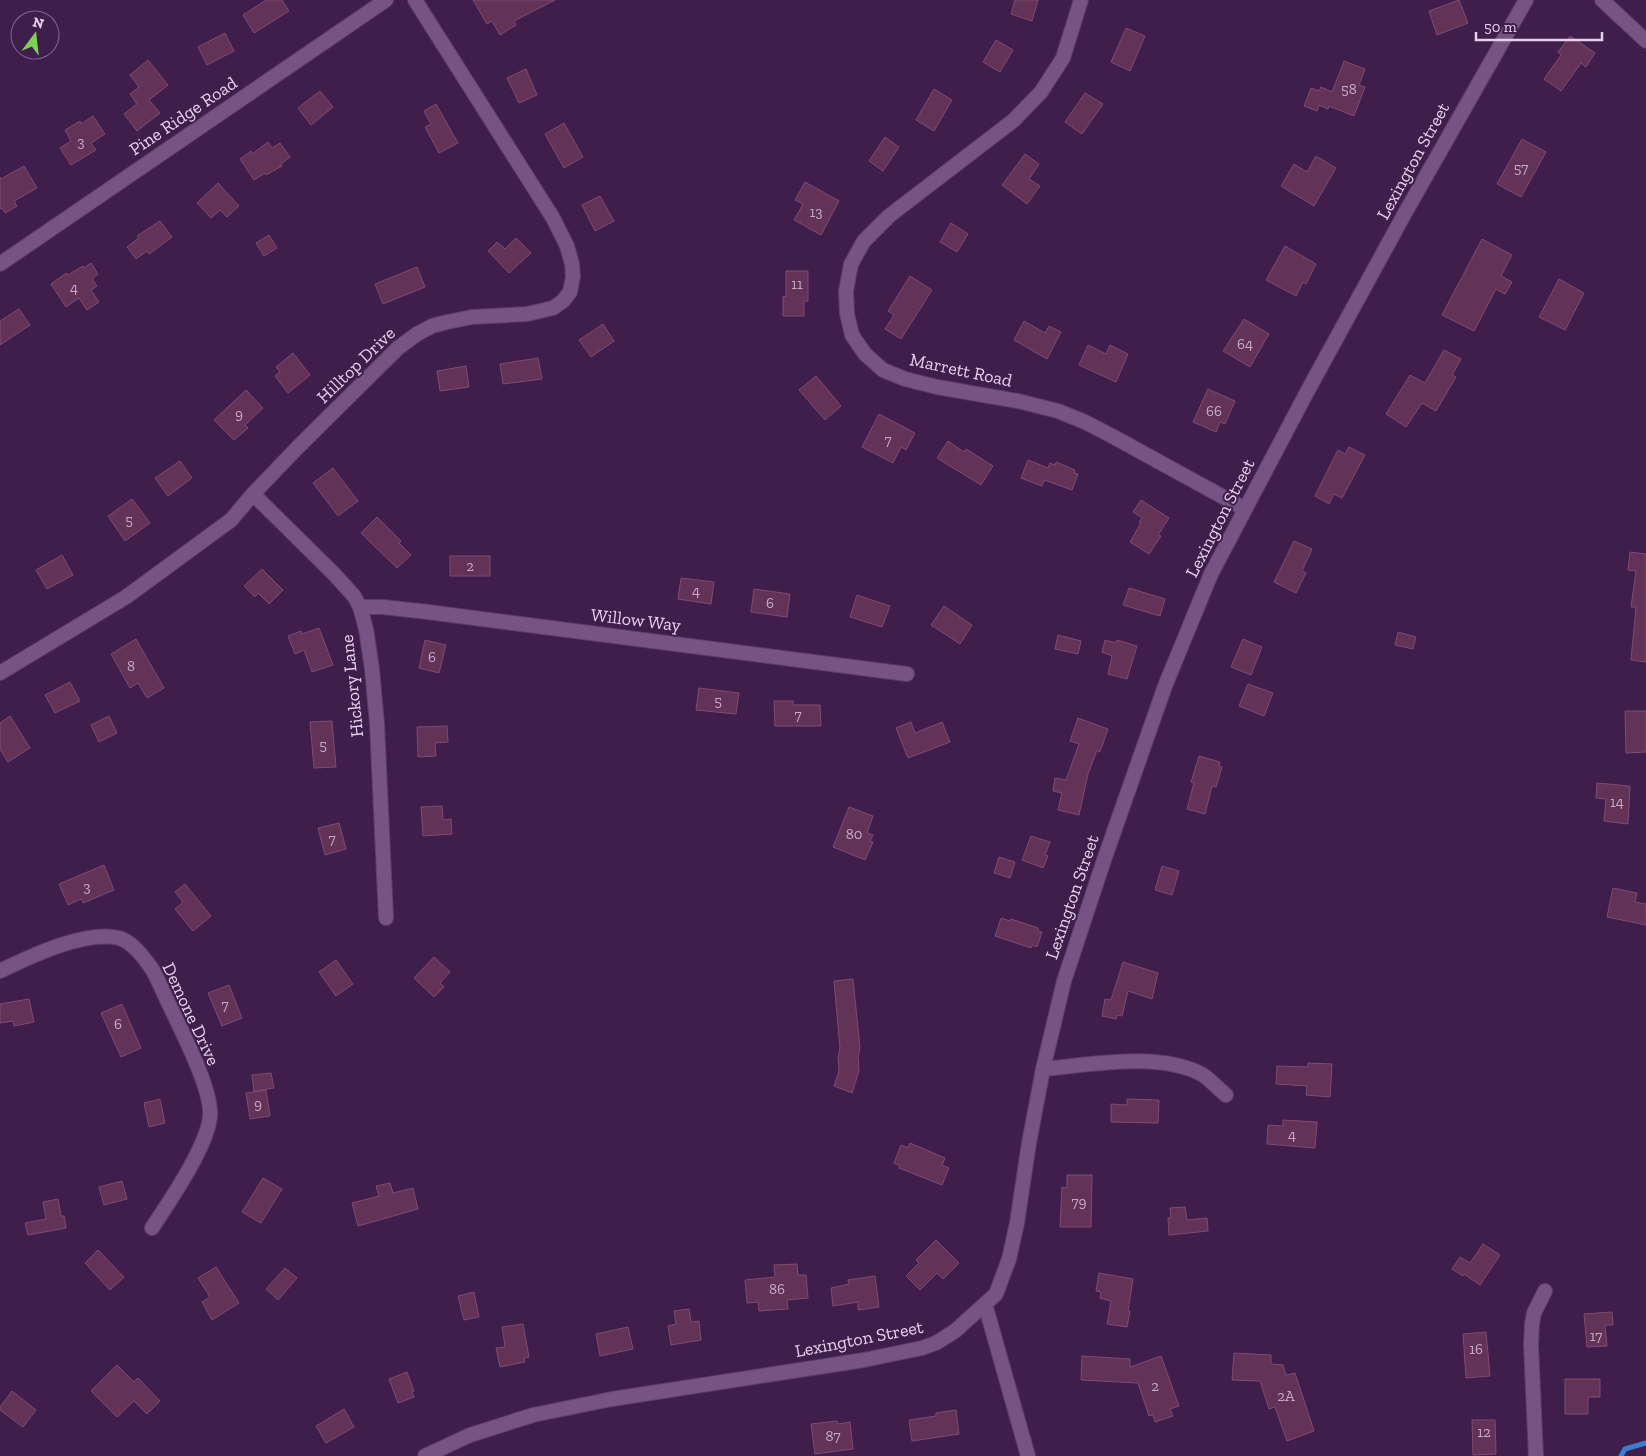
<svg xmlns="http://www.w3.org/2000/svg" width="1646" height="1456" font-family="'Zilla Slab',serif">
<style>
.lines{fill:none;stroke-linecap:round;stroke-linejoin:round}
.stream{stroke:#3a7cd6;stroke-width:5}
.building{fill:#633257;stroke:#7f4b72}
.minor-casing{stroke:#5c3d66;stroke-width:16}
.tertiary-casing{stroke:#5c3d66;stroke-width:16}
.minor{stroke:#775384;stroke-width:14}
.tertiary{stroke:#775384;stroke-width:14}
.labels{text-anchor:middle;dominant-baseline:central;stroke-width:4;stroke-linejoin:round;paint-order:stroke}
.number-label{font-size:15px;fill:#c5a9c8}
.street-label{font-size:18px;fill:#e6d1ed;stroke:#401e4c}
</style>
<rect width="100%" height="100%" fill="#401e4c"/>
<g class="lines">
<!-- stream -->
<path class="stream" d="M1621,1456L1625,1449L1646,1443"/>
</g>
<!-- building -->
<g class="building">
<path d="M266,0H282L289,11L254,33L243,15Z"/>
<path d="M473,0H555L514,21L516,25L500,35L492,21L487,24Z"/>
<path d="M1015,0H1038L1032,21L1011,14Z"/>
<path d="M1459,0L1468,23L1437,35L1429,11Z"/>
<path d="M1126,28L1145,36L1130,71L1111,62Z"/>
<path d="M225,33L234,51L207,65L198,47Z"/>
<path d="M1570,36L1595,53L1586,67L1581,63L1561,91L1544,79L1561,55L1558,52Z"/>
<path d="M996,40L1013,50L1000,72L983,62Z"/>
<path d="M148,60L168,85L149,100L160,113L137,131L124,114L137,104L130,94L139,87L130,75Z"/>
<path d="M1344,61L1365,69L1359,85L1365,87L1354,116L1329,106L1328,109L1319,105L1317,111L1304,106L1311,88L1319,91L1321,87L1332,92Z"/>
<path d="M526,69L537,95L519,103L507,78Z"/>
<path d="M934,89L952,100L934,131L916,120Z"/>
<path d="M320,91L333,107L311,125L298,108Z"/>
<path d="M1085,93L1103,104L1082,134L1065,122Z"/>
<path d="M436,104L458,143L439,153L425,127L431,124L424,111Z"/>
<path d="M93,116L105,134L91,143L96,150L71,165L60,148L71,141L65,130L80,121L81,124Z"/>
<path d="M564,123L583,157L564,168L545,134Z"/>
<path d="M885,137L899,147L883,171L869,161Z"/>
<path d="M1522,139L1546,152L1521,197L1497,184Z"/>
<path d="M268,142L272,148L280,143L290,157L281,164L282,166L266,175L265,173L254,180L240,159L251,151L252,154Z"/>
<path d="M1025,154L1039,164L1029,179L1040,186L1027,204L1002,185Z"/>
<path d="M1316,156L1336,168L1314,206L1281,186L1294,164L1307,172Z"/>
<path d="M24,166L37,188L14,201L17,206L5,213L2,208L0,209V177L1,179Z"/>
<path d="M805,182L839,201L821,235L794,220L803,204L795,200Z"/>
<path d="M218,183L239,206L227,217L220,210L211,218L197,203Z"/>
<path d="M600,196L614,221L595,231L582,205Z"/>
<path d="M160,221L172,237L149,254L147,251L136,259L127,247L139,238L137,236Z"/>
<path d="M951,223L968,234L957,252L940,242Z"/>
<path d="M269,235L277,248L264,256L256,243Z"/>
<path d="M516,238L531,253L509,273L488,251L497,242L505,249Z"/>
<path d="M1482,239L1512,255L1501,276L1512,282L1505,294L1496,289L1474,331L1442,315Z"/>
<path d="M1285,246L1316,264L1306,284L1303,282L1296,296L1266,280Z"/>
<path d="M91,263L98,274L92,279L97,286L91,290L99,302L87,310L79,298L66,307L51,284L66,273L68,275L83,266L84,268Z"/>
<path d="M417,267L425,287L383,304L375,284Z"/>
<path d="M786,271H808V301H804V316H783V296L786,297Z"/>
<path d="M910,276L932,290L901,339L885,329L894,315L888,311Z"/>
<path d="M1559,279L1584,293L1565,330L1539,317Z"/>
<path d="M19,309L30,325L0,345V321Z"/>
<path d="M1244,319L1269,334L1250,367L1223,351Z"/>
<path d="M1024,321L1045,333L1049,326L1061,332L1047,359L1014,340Z"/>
<path d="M603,324L614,341L591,357L579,340Z"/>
<path d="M1088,345L1106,354L1110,345L1128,354L1116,382L1079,365Z"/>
<path d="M1444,350L1461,359L1452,375L1456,377L1436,411L1422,403L1406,427L1386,414L1410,375L1425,383Z"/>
<path d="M293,353L310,375L288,393L275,376L280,372L276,367Z"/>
<path d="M538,358L542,379L503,384L500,364Z"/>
<path d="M466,366L469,387L440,391L437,371Z"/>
<path d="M816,376L841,406L825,420L799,390Z"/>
<path d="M1208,389L1235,401L1225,424L1220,422L1216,432L1193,422Z"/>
<path d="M246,390L263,408L245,425L248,428L234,440L214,420Z"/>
<path d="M879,414L915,433L906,450L901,447L893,463L862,447Z"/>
<path d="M948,441L964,452L966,449L993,466L981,485L937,458Z"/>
<path d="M1349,447L1365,455L1342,498L1334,494L1329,504L1315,496L1338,450L1345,454Z"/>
<path d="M1028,460L1048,468L1050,463L1055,465L1056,462L1075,470L1074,473L1078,474L1072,490L1044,480L1042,486L1021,478Z"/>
<path d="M180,461L192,478L168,496L155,478Z"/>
<path d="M333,468L358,501L338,516L313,483Z"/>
<path d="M132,499L150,523L125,541L108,516Z"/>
<path d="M1141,500L1169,518L1158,535L1161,536L1149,554L1130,542L1141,523L1139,522L1142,518L1133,512Z"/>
<path d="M377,517L401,541L399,543L411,555L397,568L361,533Z"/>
<path d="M1294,541L1312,549L1302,571L1306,573L1296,593L1274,582Z"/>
<path d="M1630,552L1646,554V662L1631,660L1636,607H1631L1636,571L1628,570Z"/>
<path d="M62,555L73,575L47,589L36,570Z"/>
<rect x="450" y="556" width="40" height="20"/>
<path d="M262,569L283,590L269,604L258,593L255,597L244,586Z"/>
<path d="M681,578L714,582L711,604L678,599Z"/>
<path d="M1129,588L1165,599L1160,616L1123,605Z"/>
<path d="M754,589L790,594L787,617L751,612Z"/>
<path d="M857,595L890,606L882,627L850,617Z"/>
<path d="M944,606L972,625L960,644L931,625Z"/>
<path d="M319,628L333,665L312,672L304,650L295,654L288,636L301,631L302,634Z"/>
<path d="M1398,632L1416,637L1413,649L1395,645Z"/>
<path d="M1058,635L1081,641L1078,654L1055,649Z"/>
<path d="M136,639L164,688L147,698L138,683L130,688L111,654Z"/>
<path d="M1243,639L1262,647L1251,675L1231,667Z"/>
<path d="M425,640L446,645L439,673L419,668Z"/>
<path d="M1105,640L1116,643L1117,640L1137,646L1127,679L1108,674L1112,656L1102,652Z"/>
<path d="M70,682L80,701L55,713L45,695Z"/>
<path d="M1248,684L1273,693L1264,716L1239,706Z"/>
<path d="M699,688L739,693L736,714L696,710Z"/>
<path d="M774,701H793V705H820L821,726H775Z"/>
<path d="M1625,711H1646V752L1626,753Z"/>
<path d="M10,716L30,748L8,762L0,749V723Z"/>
<path d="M109,716L117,733L99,742L91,725Z"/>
<path d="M1078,718L1108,729L1100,752L1097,750L1088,774L1079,815L1058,810L1062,793L1053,791L1055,778L1066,780L1079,744L1070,741Z"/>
<path d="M332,721L336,767L314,768L310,722Z"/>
<path d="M911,722L915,733L942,722L950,742L908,758L896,728Z"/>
<path d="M447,726L448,742L435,743L436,756L418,757L417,727Z"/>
<path d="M1199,756L1220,762L1219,766L1222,767L1216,787L1212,786L1205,814L1187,809L1194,783L1191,782Z"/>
<path d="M1597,783L1630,786L1628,824L1604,821L1606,799L1596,798Z"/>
<path d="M442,806L443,820L451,819L452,834L423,836L421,807Z"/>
<path d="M849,807L873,816L867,833L873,835L870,841L873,842L865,860L833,847Z"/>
<path d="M339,823L346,849L325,855L318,828Z"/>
<path d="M1031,836L1050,842L1045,855L1048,856L1043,868L1022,860Z"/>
<path d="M999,857L1015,862L1010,878L994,873Z"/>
<path d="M104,865L114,890L83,903L81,899L68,905L59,884Z"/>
<path d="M1162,866L1179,871L1172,895L1155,890Z"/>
<path d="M185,884L211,916L193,931L175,909L183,902L175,892Z"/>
<path d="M1613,888L1637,893L1635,902L1646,904V925L1607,917Z"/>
<path d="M1001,918L1010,921L1011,919L1038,928V931L1042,932L1037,947L1032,945L1031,948L995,936Z"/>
<path d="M434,957L450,972L440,983L444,987L434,997L414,978Z"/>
<path d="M336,960L353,984L336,996L319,972Z"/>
<path d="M1123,962L1158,973L1152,999L1128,991L1122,1016L1117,1015L1116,1019L1102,1016L1105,999L1111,1000Z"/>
<path d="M853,979L860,1048L858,1056L859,1071L852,1093L834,1086L839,1071L838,1057L840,1048L834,981Z"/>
<path d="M229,985L242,1018L222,1026L208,993Z"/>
<path d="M29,999L34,1022L14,1026L13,1021L0,1023V1004Z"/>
<path d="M122,1004L141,1048L121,1057L101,1013Z"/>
<path d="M1308,1063L1332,1064L1330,1097L1306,1095L1307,1086L1276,1084L1277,1066L1308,1067Z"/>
<path d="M271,1073L274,1088L254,1091L252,1075Z"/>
<path d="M266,1090L270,1116L250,1119L246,1093Z"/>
<path d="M160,1099L165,1123L149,1127L144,1103Z"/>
<path d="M1127,1099L1159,1100L1158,1123L1111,1122V1104L1127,1105Z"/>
<path d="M1283,1120L1317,1122L1315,1148L1267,1144L1268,1125L1283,1126Z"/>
<path d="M910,1143L945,1158L942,1165L949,1168L942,1185L899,1168L900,1166L894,1163L901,1145L908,1148Z"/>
<path d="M1067,1175H1092L1091,1227H1060L1062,1187L1067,1188Z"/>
<path d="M263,1178L282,1189L261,1223L242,1212Z"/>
<path d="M122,1181L127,1199L104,1205L99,1187Z"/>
<path d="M390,1183L393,1193L413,1188L418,1209L358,1226L352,1203L379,1196L376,1186Z"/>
<path d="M58,1199L61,1216H64L66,1228L28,1235L25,1223L46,1219L43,1202Z"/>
<path d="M1185,1207L1187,1220L1207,1218L1208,1231L1169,1235L1168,1218H1171L1170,1208Z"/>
<path d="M936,1240L959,1263L943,1279L937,1273L920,1290L906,1276L919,1263L916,1260Z"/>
<path d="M1483,1244L1500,1255L1480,1285L1464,1274L1463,1276L1452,1269L1460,1257L1470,1263Z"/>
<path d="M98,1250L124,1277L110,1290L85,1263Z"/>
<path d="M797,1264L798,1275H806L808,1298L787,1300L788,1309L759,1311L758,1302L747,1303L745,1280L775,1277L774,1265Z"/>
<path d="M216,1267L239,1303L212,1320L202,1302L210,1297L198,1278Z"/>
<path d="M285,1268L297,1278L278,1300L266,1289Z"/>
<path d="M1099,1273L1133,1279L1128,1311H1130L1127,1327L1107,1324L1111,1301L1100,1298L1101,1292L1096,1291Z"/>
<path d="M875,1276L879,1307L858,1310V1302L833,1306L831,1288L849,1284L848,1280Z"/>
<path d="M474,1292L479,1317L464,1320L458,1296Z"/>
<path d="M689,1309L691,1322L699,1321L701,1340L671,1345L668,1326L676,1324L674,1311Z"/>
<path d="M1612,1312L1613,1325H1605L1607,1346L1587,1347L1584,1314Z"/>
<path d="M523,1324L529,1357L524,1358L525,1362L500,1367L496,1348L505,1347L502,1327Z"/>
<path d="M628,1327L633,1349L600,1356L596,1334Z"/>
<path d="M1486,1332L1490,1376L1466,1378L1463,1334Z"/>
<path d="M1234,1353L1271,1355V1364L1283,1365L1286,1375L1295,1373L1314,1431L1287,1441L1275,1407L1269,1409L1260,1381L1232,1380Z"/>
<path d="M1082,1356L1130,1359V1367L1161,1356L1179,1406L1170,1409L1173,1416L1155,1422L1153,1415L1149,1416L1138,1383L1081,1380Z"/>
<path d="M117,1365L134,1382L138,1378L160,1401L147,1414L134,1401L117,1417L91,1391Z"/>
<path d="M407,1372L414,1391L412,1392L414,1397L398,1403L389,1379Z"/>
<path d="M1565,1379H1600V1397H1588V1414H1565Z"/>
<path d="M12,1391L36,1410L23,1427L0,1410V1407Z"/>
<path d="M344,1409L354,1427L326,1443L316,1426Z"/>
<path d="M956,1410L959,1434L912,1441L909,1420L936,1416V1413Z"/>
<path d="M1472,1420H1495L1496,1454L1473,1455Z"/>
<path d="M837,1421L838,1424L850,1422L853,1449L815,1454L811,1424Z"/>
</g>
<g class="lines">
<!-- minor casing -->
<g class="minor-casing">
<g id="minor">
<path d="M1081,0L1063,58L1041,92L1014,120L889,216L864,241L851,264L846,291L847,314L852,335L865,354L883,370L905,379L937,387L1018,401L1058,411L1085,422L1112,436L1245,509"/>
<path d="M1602,0L1646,41"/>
<path d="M0,264L386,0"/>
<path d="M253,494L334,574L354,596L360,607L366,629L372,669L377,724L386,918"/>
<path d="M360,607H383L428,612L907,674"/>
<path d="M0,673L126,597L231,520L253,494L298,447L398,348L417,334L432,326L447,322L472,317L527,314L553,308L563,301L570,292L573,277L572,264L567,246L553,218L415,0"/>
<path d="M0,971C31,956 85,930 119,938C133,942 144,958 152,969C158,979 162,990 167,1000C179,1026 213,1090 210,1117C207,1147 169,1202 152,1228"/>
<path d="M1043,1069C1090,1065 1160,1051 1203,1075C1211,1080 1218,1089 1226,1095"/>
<path d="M1536,1456L1531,1345L1532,1324L1534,1313L1545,1291"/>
</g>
</g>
<!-- tertiary casing -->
<g class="tertiary-casing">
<g id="tertiary">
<path d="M985,1304L1028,1456"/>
<path d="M425,1456L470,1435L533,1415L612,1399L864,1360L922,1348L936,1343L955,1331L996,1294L1009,1259L1017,1223L1029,1143L1043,1069L1064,981L1104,860L1165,686L1211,574L1307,392L1405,213L1526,0"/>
</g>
</g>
<!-- minor -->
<use href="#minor" class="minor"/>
<!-- tertiary -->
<use href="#tertiary" class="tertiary"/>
</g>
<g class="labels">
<!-- number labels -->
<g class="number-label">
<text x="1349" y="89">58</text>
<text x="81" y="142">3</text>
<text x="1521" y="168">57</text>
<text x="816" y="212">13</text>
<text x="797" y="284">11</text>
<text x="74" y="288">4</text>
<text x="1245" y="344">64</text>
<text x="1214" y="411">66</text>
<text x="239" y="414">9</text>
<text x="888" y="440">7</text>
<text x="129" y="520">5</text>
<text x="470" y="566">2</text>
<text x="696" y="591">4</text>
<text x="770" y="603">6</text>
<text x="432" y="657">6</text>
<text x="131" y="666">8</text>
<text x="718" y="701">5</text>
<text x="798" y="715">7</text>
<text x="323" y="745">5</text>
<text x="1617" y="802">14</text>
<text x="854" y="834">80</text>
<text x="332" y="839">7</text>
<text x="87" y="887">3</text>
<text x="225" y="1005">7</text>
<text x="118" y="1024">6</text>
<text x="258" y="1104">9</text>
<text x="1292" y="1135">4</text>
<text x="1079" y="1202">79</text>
<text x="777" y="1289">86</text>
<text x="1596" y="1336">17</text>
<text x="1476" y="1349">16</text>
<text x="1155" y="1386">2</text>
<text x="1286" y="1396">2A</text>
<text x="1484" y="1432">12</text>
<text x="833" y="1436">87</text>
</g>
<!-- street labels -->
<g class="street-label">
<text transform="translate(183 116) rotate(-34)">Pine Ridge Road</text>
<text transform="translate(1413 161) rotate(-61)">Lexington Street</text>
<text transform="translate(356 365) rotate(-44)">Hilltop Drive</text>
<text transform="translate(961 370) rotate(12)">Marrett Road</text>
<text transform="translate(1220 518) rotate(-63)">Lexington Street</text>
<text transform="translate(636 620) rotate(7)">Willow Way</text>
<text transform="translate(352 686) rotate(-96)">Hickory Lane</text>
<text transform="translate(1072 897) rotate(-71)">Lexington Street</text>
<text transform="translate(191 1014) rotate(65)">Demone Drive</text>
<text transform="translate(859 1339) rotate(-11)">Lexington Street</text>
</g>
</g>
<!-- north arrow -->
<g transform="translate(35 35) rotate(15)"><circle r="24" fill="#401e4c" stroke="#82668c"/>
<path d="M0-4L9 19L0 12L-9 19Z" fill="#7cd155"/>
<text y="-8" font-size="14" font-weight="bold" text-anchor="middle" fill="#e6d1ed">N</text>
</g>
<!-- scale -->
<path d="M1476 32v8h126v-8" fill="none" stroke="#e6d1ed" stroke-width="2.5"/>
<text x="1484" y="32" font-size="15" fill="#e6d1ed" stroke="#401e4c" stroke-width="4" paint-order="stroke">50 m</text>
</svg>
